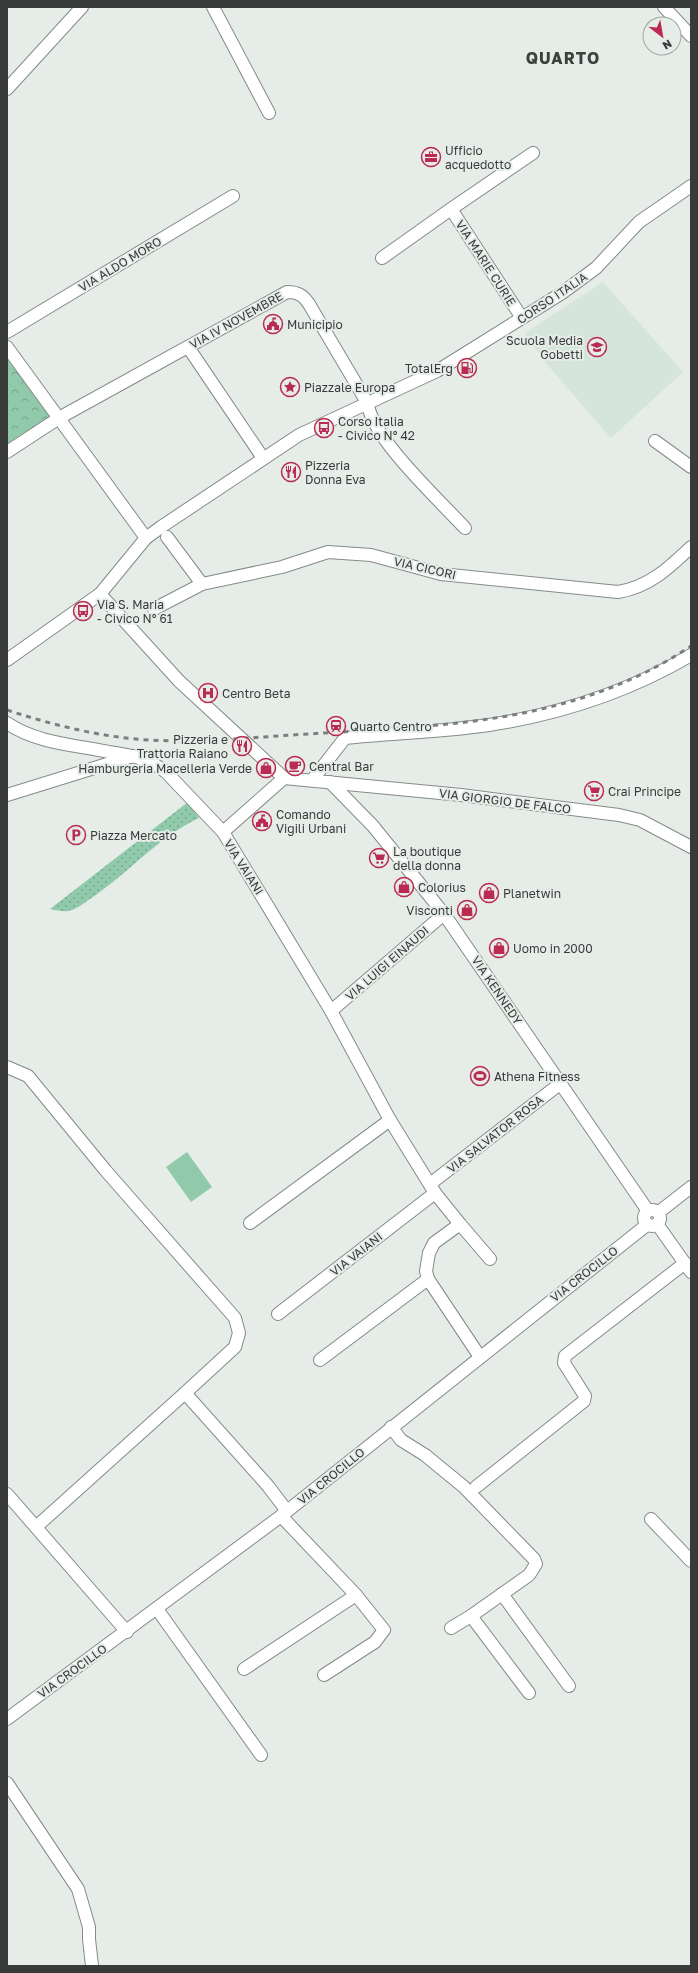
<svg xmlns="http://www.w3.org/2000/svg" width="698" height="1973" font-family="'Golos Text',sans-serif">
<style>
.built{fill:#d6e5dc}
.grass{fill:url(#grass-dots)}
.forest{fill:url(#forest-crowns)}
.pitch{fill:#91caab}
.lines{fill:none;stroke-linecap:round;stroke-linejoin:round}
.minor-casing{stroke:#848b87;stroke-width:14}
.minor{stroke:#fff;stroke-width:12}
.rail{stroke:#7b7f7d;stroke-width:3;stroke-dasharray:5 5;stroke-linecap:butt}
.labels{text-anchor:middle;dominant-baseline:central;stroke-width:4;stroke-linejoin:round;paint-order:stroke}
.poi-label{font-size:12px;fill:#383b39;stroke:#e6ede9;text-anchor:start}
.street-label{font-size:12px;fill:#383b39;stroke:#e6ede9}
.district-label{font-size:16px;font-weight:bold;letter-spacing:1px;fill:#3b413d;stroke:#e6ede9}
</style>
<defs>
<pattern id="grass-dots" width="8" height="8" patternUnits="userSpaceOnUse"><rect width="8" height="8" fill="#91caab"/><path d="M2 2h.1M6 6h.1" fill="none" stroke="#77a58c" stroke-width="1.8" stroke-linecap="round"/></pattern>
<pattern id="forest-crowns" width="20" height="18" patternUnits="userSpaceOnUse"><rect width="20" height="18" fill="#91caab"/><path d="M2 6a3 3 0 1 1 6 0M12 15a3 3 0 1 1 6 0" fill="none" stroke="#77a58c"/></pattern>
</defs>
<rect width="100%" height="100%" fill="#e6ede9"/>
<!-- built -->
<path class="built" d="M603,282L683,372L611,438L544,361L525,333Z"/>
<!-- grass -->
<path class="grass" d="M188,802L199,818C158,837 128,874 90,899C84,903 76,910 68,911C63,912 56,910 50,909Z"/>
<!-- forest -->
<path class="forest" d="M7,358L50,417L7,444Z"/>
<!-- pitch -->
<path class="pitch" d="M187,1152L212,1187L191,1202L166,1167Z"/>
<g class="lines">
<!-- minor casing -->
<g class="minor-casing">
<g id="minor">
<path d="M213,7L269,113"/>
<path d="M664,7L691,36"/>
<path d="M7,89L82,7"/>
<path d="M451,209L522,318"/>
<path d="M382,258L451,209L533,153"/>
<path d="M7,332L233,196"/>
<path d="M7,347L146,538"/>
<path d="M188,347L263,458"/>
<path d="M655,441L691,467"/>
<path d="M7,452L59,418L287,292C298,292 303,295 309,304L368,404C371,437 440,501 465,528"/>
<path d="M167,537L202,584"/>
<path d="M100,594L179,681L284,778L461,795L619,815L640,820L691,847"/>
<path d="M154,609L202,584L282,567L328,552L371,555L441,574L618,592C649,587 669,568 691,547"/>
<path d="M7,660L100,594L146,538L161,527L299,435L437,371L562,293L596,268L639,222L691,186"/>
<path d="M7,723C36,743 75,745 109,752C130,755 148,758 166,772L223,832L331,1011L390,1120L435,1193L460,1224"/>
<path d="M313,779L345,738C393,733 441,732 489,725C560,714 630,691 691,655"/>
<path d="M330,782L373,826L444,914L648,1211"/>
<path d="M7,795L133,756"/>
<path d="M223,832L284,778"/>
<path d="M331,1011L444,914"/>
<path d="M7,1067L28,1076L106,1171L235,1318L239,1333L235,1347L185,1393L268,1486L287,1511"/>
<path d="M430,1184L561,1083"/>
<circle cx="652" cy="1218" r="8"/>
<path d="M659,1212L691,1187"/>
<path d="M250,1223L390,1120"/>
<path d="M657,1224L691,1272"/>
<path d="M278,1314L435,1193"/>
<path d="M480,1357L428,1279L426,1271L429,1253L434,1243L460,1224L490,1259"/>
<path d="M320,1360L428,1279"/>
<path d="M391,1427L401,1440L425,1455L464,1487L534,1559L536,1564L529,1575L471,1616L529,1693"/>
<path d="M476,1487L584,1401L585,1396L564,1363L565,1356L685,1263"/>
<path d="M7,1494L127,1632"/>
<path d="M281,1516L356,1595L384,1630L375,1642L324,1675"/>
<path d="M651,1519L691,1561"/>
<path d="M36,1527L185,1393"/>
<path d="M502,1594L569,1686"/>
<path d="M157,1609L261,1755"/>
<path d="M451,1628L471,1616"/>
<path d="M244,1669L356,1595"/>
<path d="M7,1719L281,1516L648,1224"/>
<path d="M7,1783L78,1889L89,1927V1939L92,1966"/>
</g>
</g>
<!-- minor -->
<use href="#minor" class="minor"/>
<!-- rail -->
<path class="rail" d="M7,710C53,725 100,737 148,740C207,743 266,736 325,733C456,725 578,721 691,646"/>
</g>
<!-- icons -->
<defs>
<g id="office-ring" transform="scale(1)"><circle r="9.5" fill="#e6ede9" stroke="#ba2a51" stroke-width="1.5"/><path d="M-6-3h4V-5.5h4V-3h4V5H-6ZM-1-4.5V-3h2v-1.5ZM-6 0V1H6V0Z" fill="#ba2a51"/></g>
<g id="civic-ring" transform="scale(1)"><circle r="9.5" fill="#e6ede9" stroke="#ba2a51" stroke-width="1.5"/><path d="M-.6-6.5H3V-4.5H.6V-3L4-1V1h2V6H-6V1h2V-1L-.6-3ZM-1.2 2.5V6h2.4V2.5Z" fill="#ba2a51"/></g>
<g id="school-ring" transform="scale(1)"><circle r="9.5" fill="#e6ede9" stroke="#ba2a51" stroke-width="1.5"/><path d="M0-5L7-2L0 1L-7-2ZM-4 1L0 2.5L4 1V4Q0 6-4 4Z" fill="#ba2a51"/></g>
<g id="fuel-ring" transform="scale(1)"><circle r="9.5" fill="#e6ede9" stroke="#ba2a51" stroke-width="1.5"/><path d="M-5.5-6h7V0h2V4h1.3V-2.5L3-4.5l.8-.8L6-3V5H2.5V1h-1V6h-7ZM-4.2-4.7v3.2H.2V-4.7Z" fill="#ba2a51"/></g>
<g id="sight-ring" transform="scale(1)"><circle r="9.5" fill="#e6ede9" stroke="#ba2a51" stroke-width="1.5"/><path d="M0-6L1.8-2.2L6-1.7L2.9 1.2L3.7 5.4L0 3.3L-3.7 5.4L-2.9 1.2L-6-1.7L-1.8-2.2Z" fill="#ba2a51"/></g>
<g id="bus-ring" transform="scale(1)"><circle r="9.5" fill="#e6ede9" stroke="#ba2a51" stroke-width="1.5"/><path d="M-5-6H5V4H4V6H2V4H-2V6H-4V4H-5ZM-3.5-4V0h7V-4ZM-3.5 1.2v1.5H-2V1.2ZM2 1.2v1.5H3.5V1.2Z" fill="#ba2a51"/></g>
<g id="restaurant-ring" transform="scale(1)"><circle r="9.5" fill="#e6ede9" stroke="#ba2a51" stroke-width="1.5"/><path d="M-5-6h1v4h1v-4h1v4h1v-4h1v5L-1.5 .5V6h-2V.5L-5-1ZM5-6V6H3V1.5H1.5Q1.5-4 5-6Z" fill="#ba2a51"/></g>
<g id="hospital-ring" transform="scale(1)"><circle r="9.5" fill="#e6ede9" stroke="#ba2a51" stroke-width="1.5"/><path d="M-5-5h3v3.5h4V-5h3V5h-3V1.5h-4V5h-3Z" fill="#ba2a51"/></g>
<g id="station-ring" transform="scale(1)"><circle r="9.5" fill="#e6ede9" stroke="#ba2a51" stroke-width="1.5"/><path d="M-3-6H3Q5-6 5-4V2Q5 4 3 4L4.5 6H3L1.5 4h-3L-3 6H-4.5L-3 4Q-5 4-5 2V-4Q-5-6-3-6ZM-3.5-4v3h7v-3ZM-3.5 1v1.5H-2V1ZM2 1v1.5H3.5V1Z" fill="#ba2a51"/></g>
<g id="cafe-ring" transform="scale(1)"><circle r="9.5" fill="#e6ede9" stroke="#ba2a51" stroke-width="1.5"/><path d="M-5.5-4.5H6V0H3Q3 3.5 0 3.5H-2.5Q-5.5 3.5-5.5 0ZM3-3.2v2h1.7v-2ZM-6 4.5H4V6H-6Z" fill="#ba2a51"/></g>
<g id="shop-ring" transform="scale(1)"><circle r="9.5" fill="#e6ede9" stroke="#ba2a51" stroke-width="1.5"/><path d="M-5-2.5h2.3a2.7 3.5 0 0 1 5.4 0H5L5.5 6h-11ZM-1.5-2.5h3a1.5 2.3 0 0 0-3 0Z" fill="#ba2a51"/></g>
<g id="supermarket-ring" transform="scale(1)"><circle r="9.5" fill="#e6ede9" stroke="#ba2a51" stroke-width="1.5"/><path d="M-6-5.5h2.5l.6 2H6L4.5 2H-2.5L-4.4-4H-6ZM-1.5 3.2a1.3 1.3 0 1 0 .1 0ZM3 3.2a1.3 1.3 0 1 0 .1 0Z" fill="#ba2a51"/></g>
<g id="parking-ring" transform="scale(1)"><circle r="9.5" fill="#e6ede9" stroke="#ba2a51" stroke-width="1.5"/><path d="M-3.5-5.5H1a3.5 3.5 0 0 1 0 7H-1V5.5H-3.5ZM-1-3.4V-.6H.8a1.4 1.4 0 0 0 0-2.8Z" fill="#ba2a51"/></g>
<g id="stadium-ring" transform="scale(1)"><circle r="9.5" fill="#e6ede9" stroke="#ba2a51" stroke-width="1.5"/><path d="M0-5a6.5 5 0 1 0 0 10a6.5 5 0 1 0 0-10ZM-3.5-1.8h7v3.6h-7Z" fill="#ba2a51"/></g>
</defs>
<g fill-rule="evenodd">
<use href="#office-ring" x="431" y="157"/>
<use href="#civic-ring" x="273" y="324"/>
<use href="#school-ring" x="597" y="347"/>
<use href="#fuel-ring" x="467" y="368"/>
<use href="#sight-ring" x="290" y="387"/>
<use href="#bus-ring" x="324" y="428"/>
<use href="#restaurant-ring" x="291" y="472"/>
<use href="#bus-ring" x="83" y="611"/>
<use href="#hospital-ring" x="208" y="693"/>
<use href="#station-ring" x="336" y="726"/>
<use href="#restaurant-ring" x="242" y="746"/>
<use href="#cafe-ring" x="295" y="766"/>
<use href="#shop-ring" x="266" y="768"/>
<use href="#supermarket-ring" x="594" y="791"/>
<use href="#civic-ring" x="262" y="821"/>
<use href="#parking-ring" x="76" y="835"/>
<use href="#supermarket-ring" x="379" y="858"/>
<use href="#shop-ring" x="404" y="887"/>
<use href="#shop-ring" x="489" y="893"/>
<use href="#shop-ring" x="467" y="910"/>
<use href="#shop-ring" x="499" y="948"/>
<use href="#stadium-ring" x="480" y="1076"/>
</g>
<g class="labels">
<!-- poi labels -->
<g class="poi-label">
<text x="445" y="150">Ufficio<tspan x="445" dy="14">acquedotto</tspan></text>
<text x="287" y="324">Municipio</text>
<text x="583" y="340" text-anchor="end">Scuola Media<tspan x="583" dy="14">Gobetti</tspan></text>
<text x="453" y="368" text-anchor="end">TotalErg</text>
<text x="304" y="387">Piazzale Europa</text>
<text x="338" y="421">Corso Italia<tspan x="338" dy="14">- Civico N° 42</tspan></text>
<text x="305" y="465">Pizzeria<tspan x="305" dy="14">Donna Eva</tspan></text>
<text x="97" y="604">Via S. Maria<tspan x="97" dy="14">- Civico N° 61</tspan></text>
<text x="222" y="693">Centro Beta</text>
<text x="350" y="726">Quarto Centro</text>
<text x="228" y="739" text-anchor="end">Pizzeria e<tspan x="228" dy="14">Trattoria Raiano</tspan></text>
<text x="309" y="766">Central Bar</text>
<text x="252" y="768" text-anchor="end">Hamburgeria Macelleria Verde</text>
<text x="608" y="791">Crai Principe</text>
<text x="276" y="814">Comando<tspan x="276" dy="14">Vigili Urbani</tspan></text>
<text x="90" y="835">Piazza Mercato</text>
<text x="393" y="851">La boutique<tspan x="393" dy="14">della donna</tspan></text>
<text x="418" y="887">Colorius</text>
<text x="503" y="893">Planetwin</text>
<text x="453" y="910" text-anchor="end">Visconti</text>
<text x="513" y="948">Uomo in 2000</text>
<text x="494" y="1076">Athena Fitness</text>
</g>
<!-- street labels -->
<g class="street-label">
<text transform="translate(486 263) rotate(57)">VIA MARIE CURIE</text>
<text transform="translate(120 264) rotate(-31)">VIA ALDO MORO</text>
<text transform="translate(552 298) rotate(-34)">CORSO ITALIA</text>
<text transform="translate(236 320) rotate(-29)">VIA IV NOVEMBRE</text>
<text transform="translate(425 568) rotate(13)">VIA CICORI</text>
<text transform="translate(505 801) rotate(7)">VIA GIORGIO DE FALCO</text>
<text transform="translate(244 867) rotate(58)">VIA VAIANI</text>
<text transform="translate(387 963) rotate(-41)">VIA LUIGI EINAUDI</text>
<text transform="translate(497 990) rotate(56)">VIA KENNEDY</text>
<text transform="translate(495 1134) rotate(-38)">VIA SALVATOR ROSA</text>
<text transform="translate(356 1254) rotate(-38)">VIA VAIANI</text>
<text transform="translate(584 1274) rotate(-38)">VIA CROCILLO</text>
<text transform="translate(331 1476) rotate(-39)">VIA CROCILLO</text>
<text transform="translate(72 1671) rotate(-36)">VIA CROCILLO</text>
</g>
<!-- district labels -->
<g class="district-label">
<text x="563" y="58">QUARTO</text>
</g>
</g>
<!-- border -->
<rect width="698" height="1973" fill="none" stroke="#383b39" stroke-width="16"/>
<!-- north arrow -->
<g transform="translate(662 36) rotate(149)"><circle r="19" fill="#e6ede9" stroke="#a0a6a3"/>
<path d="M0-3L7 15L0 10L-7 15Z" fill="#ba2a51"/>
<text y="-6" font-size="11" font-weight="bold" text-anchor="middle" fill="#383b39">N</text>
</g>
</svg>
